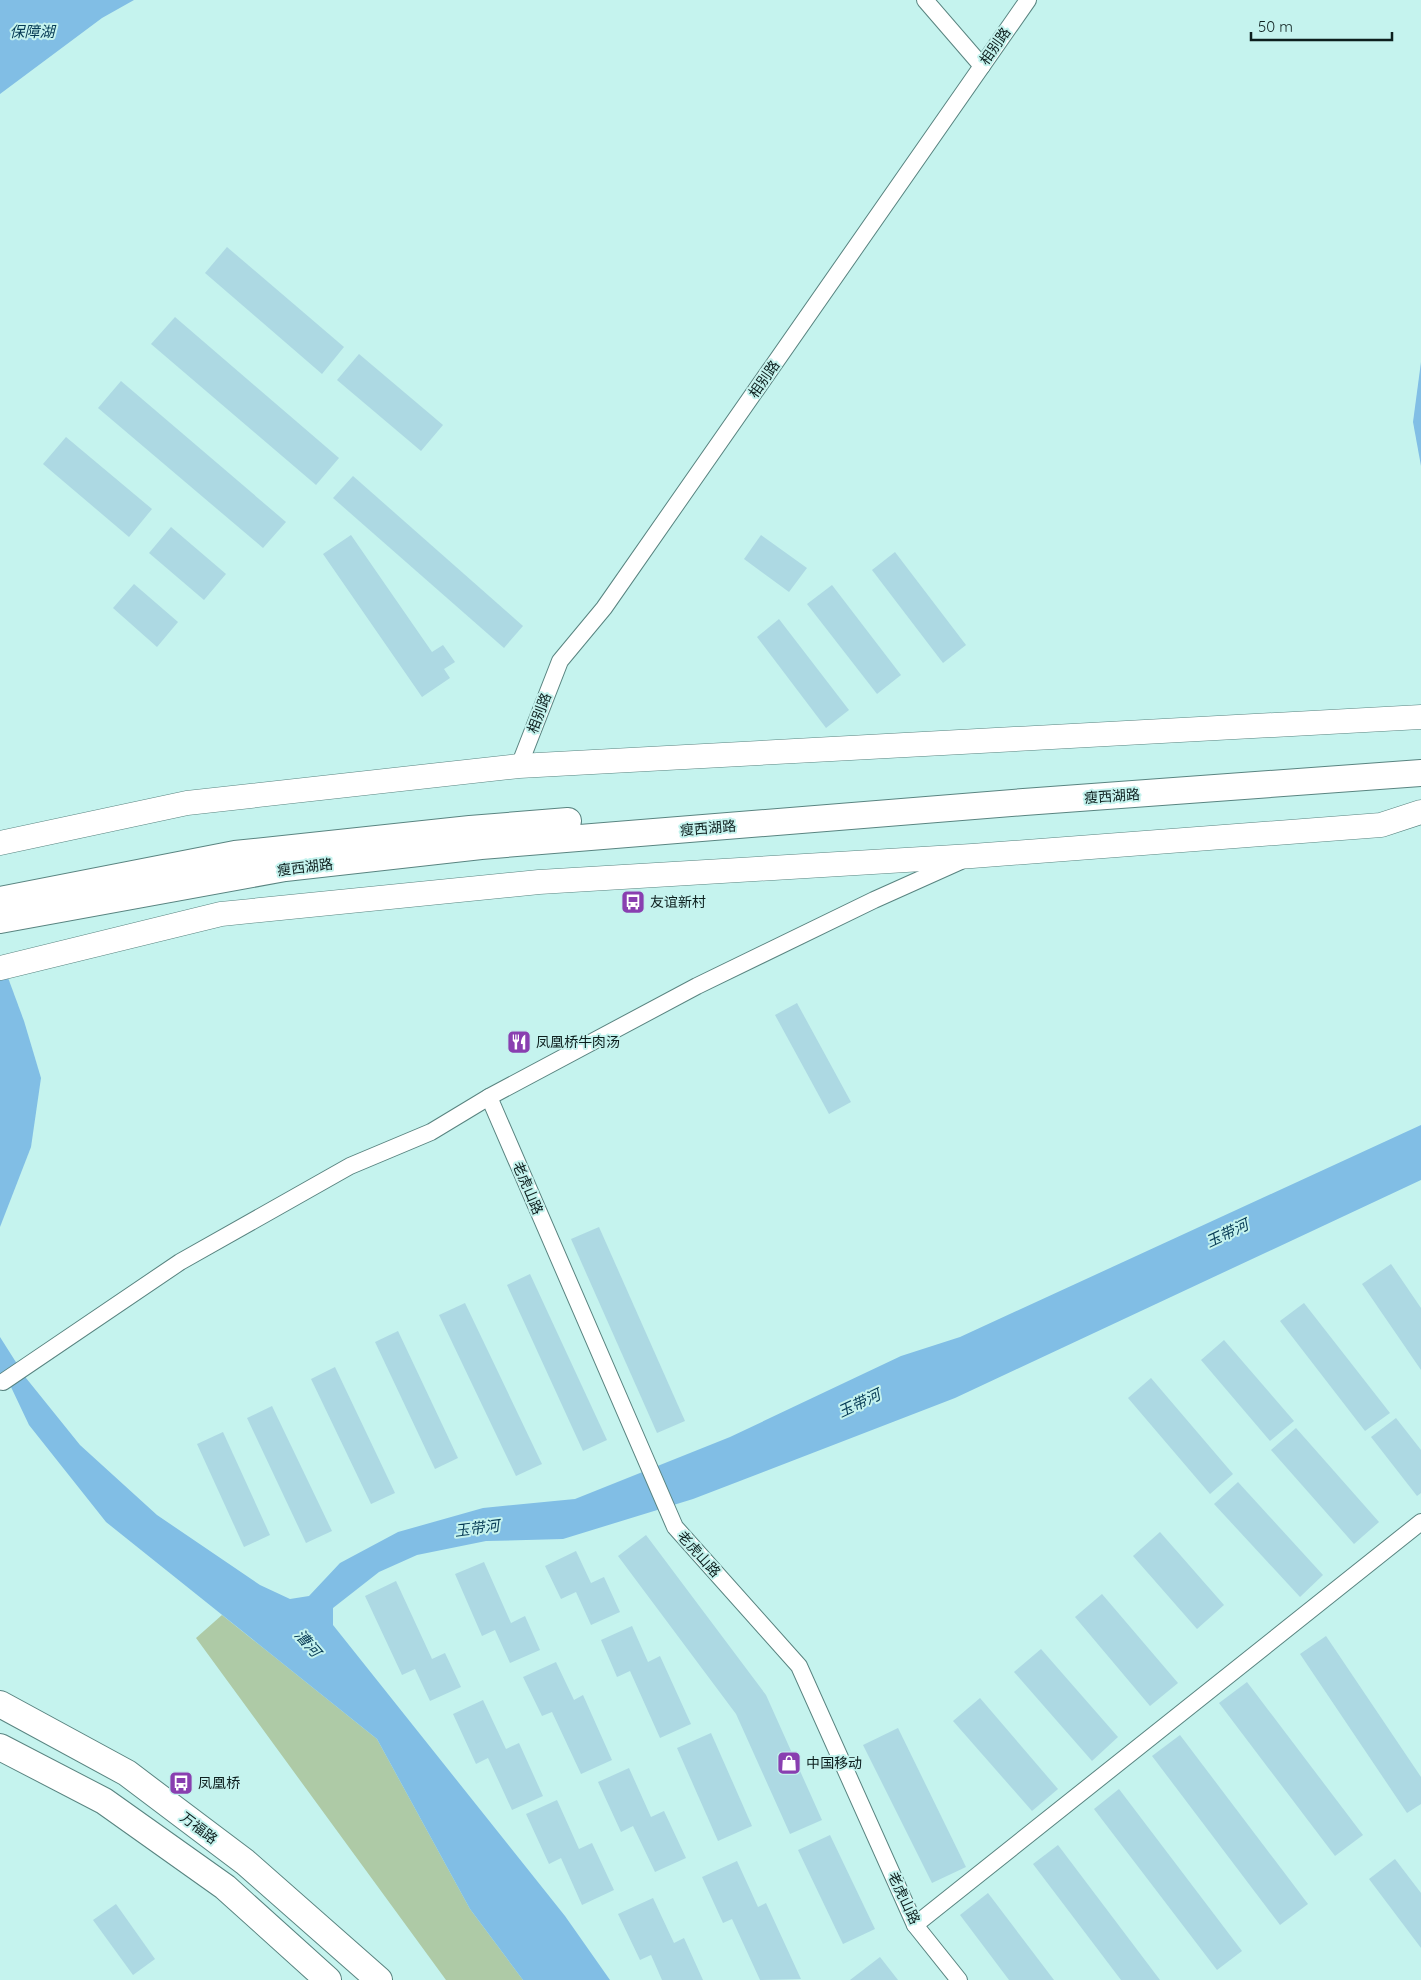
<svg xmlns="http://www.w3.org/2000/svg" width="1421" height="1980" font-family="Quicksand,'Noto Sans SC',sans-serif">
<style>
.green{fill:#aecaa6}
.water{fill:#81bee5}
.building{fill:#add9e3}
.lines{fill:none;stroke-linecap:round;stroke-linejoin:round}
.street-casing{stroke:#598480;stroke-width:18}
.secondary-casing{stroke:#598480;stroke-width:25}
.primary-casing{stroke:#598480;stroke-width:28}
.street{stroke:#fff;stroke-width:16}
.secondary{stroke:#fff;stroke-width:24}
.primary{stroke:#fff;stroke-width:26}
.labels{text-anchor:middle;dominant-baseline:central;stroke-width:4;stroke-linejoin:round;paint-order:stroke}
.street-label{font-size:14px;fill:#0d1f1e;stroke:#c5f3ee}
.poi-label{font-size:14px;fill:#0d1f1e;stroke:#c5f3ee;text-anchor:start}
.water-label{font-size:15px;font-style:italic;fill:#073b55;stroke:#c5f3ee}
</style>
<rect width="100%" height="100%" fill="#c5f3ee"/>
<!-- green -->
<path class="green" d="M222,1615L377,1739L470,1909L523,1980H446L196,1638Z"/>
<!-- water -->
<g class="water">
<path d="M0,0H134L102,18L0,94Z"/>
<path d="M1421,362V466L1413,422Z"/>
<path d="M0,956L24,1021L41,1078L31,1147L0,1227Z"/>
<path d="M1421,1125V1180L955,1398L693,1499L563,1539L486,1541L417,1555L379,1572L333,1608V1625L565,1916L610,1980H523L470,1909L377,1739L106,1522L29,1425L11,1387L0,1374V1337L26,1378L80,1445L157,1515L260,1585L290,1599L309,1596L340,1563L398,1532L483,1508L575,1499L730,1437L901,1356L960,1337Z"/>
</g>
<!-- building -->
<g class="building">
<path d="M227,247L344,347L322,374L205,273Z"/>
<path d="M175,317L339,458L316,485L151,344Z"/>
<path d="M359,354L443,425L421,451L337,380Z"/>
<path d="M121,381L286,522L263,548L98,408Z"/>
<path d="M66,437L152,509L129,537L43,464Z"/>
<path d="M353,476L523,626L504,648L333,498Z"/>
<path d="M171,527L226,574L204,600L149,553Z"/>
<path d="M351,535L432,652L443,645L455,662L444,669L450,678L422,697L323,554Z"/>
<path d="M761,535L807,568L789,592L744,559Z"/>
<path d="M895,552L966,645L943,663L872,570Z"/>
<path d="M134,584L178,622L157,647L113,608Z"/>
<path d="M832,585L901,675L877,694L807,604Z"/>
<path d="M779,619L849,710L826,728L757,637Z"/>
<path d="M797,1003L851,1102L829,1114L775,1015Z"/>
<path d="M599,1227L685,1421L657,1433L571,1239Z"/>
<path d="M1391,1264L1421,1308V1370L1362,1284Z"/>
<path d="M530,1274L607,1440L583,1451L507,1285Z"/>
<path d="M465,1303L542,1464L516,1476L439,1315Z"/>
<path d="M1304,1303L1390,1413L1365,1431L1280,1321Z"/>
<path d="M398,1331L458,1458L435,1469L375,1342Z"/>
<path d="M1224,1340L1294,1421L1270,1441L1201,1360Z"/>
<path d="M335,1367L395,1493L371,1504L311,1379Z"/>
<path d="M1151,1378L1233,1474L1210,1494L1128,1398Z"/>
<path d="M272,1406L332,1531L306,1543L247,1418Z"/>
<path d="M1396,1418L1421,1450V1493L1417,1496L1371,1437Z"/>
<path d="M1296,1428L1379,1522L1354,1544L1271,1450Z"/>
<path d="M223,1432L270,1535L244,1547L197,1444Z"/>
<path d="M1238,1482L1323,1575L1300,1597L1214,1504Z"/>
<path d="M1160,1532L1224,1605L1197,1629L1133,1556Z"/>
<path d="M646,1535L766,1695L822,1820L790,1834L736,1714L618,1556Z"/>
<path d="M576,1551L591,1583L604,1577L620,1612L591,1625L576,1592L561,1599L545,1566Z"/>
<path d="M484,1562L511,1623L525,1616L540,1650L510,1663L495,1630L482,1636L455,1574Z"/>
<path d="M396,1581L432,1659L445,1653L461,1687L430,1701L415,1669L402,1675L365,1596Z"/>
<path d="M1102,1594L1178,1683L1150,1706L1075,1617Z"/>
<path d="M632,1626L648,1662L660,1656L691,1724L660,1738L630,1671L617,1677L601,1640Z"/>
<path d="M1326,1636L1421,1777V1804L1407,1813L1300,1654Z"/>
<path d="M1041,1649L1118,1737L1092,1761L1014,1672Z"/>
<path d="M556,1662L574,1700L583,1695L612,1760L581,1774L552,1712L542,1716L523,1677Z"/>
<path d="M1247,1682L1363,1835L1335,1856L1219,1703Z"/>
<path d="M980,1698L1058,1789L1032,1811L953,1721Z"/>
<path d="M483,1700L506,1749L519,1743L543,1796L512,1810L488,1758L476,1764L453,1714Z"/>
<path d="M898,1728L966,1867L932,1883L863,1745Z"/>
<path d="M711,1733L752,1826L718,1841L677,1748Z"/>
<path d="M1180,1735L1308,1904L1280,1925L1152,1756Z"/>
<path d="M629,1768L651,1817L664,1811L686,1858L655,1872L633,1826L621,1832L598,1782Z"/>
<path d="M1119,1789L1242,1951L1217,1970L1094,1809Z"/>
<path d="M557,1800L579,1849L592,1843L614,1890L582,1905L561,1858L549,1864L526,1814Z"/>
<path d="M830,1835L875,1929L843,1944L798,1850Z"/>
<path d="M1058,1845L1160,1980H1121L1033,1864Z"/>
<path d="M1395,1859L1421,1893V1948L1369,1879Z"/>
<path d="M737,1861L758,1907L766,1903L801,1979L760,1980L732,1919L723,1923L702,1877Z"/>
<path d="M988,1893L1054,1980H1009L960,1915Z"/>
<path d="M653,1898L674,1943L684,1938L703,1980H662L651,1955L640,1960L618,1914Z"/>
<path d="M116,1904L155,1959L133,1975L93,1920Z"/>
<path d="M880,1957L898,1980H850Z"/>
</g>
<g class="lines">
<!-- street casing -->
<g class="street-casing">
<g id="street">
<path d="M925,0L982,66"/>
<path d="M519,766L560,661L604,608L1028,0"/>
<path d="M489,1097L675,1527L799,1666L915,1925L959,1980"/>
<path d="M3,1382L180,1262L350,1166L431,1132L489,1097L697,986L874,900L961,861"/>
<path d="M915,1925L1421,1522"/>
</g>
</g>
<!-- secondary casing -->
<g class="secondary-casing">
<g id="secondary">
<path d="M0,843L187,803L519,766L1421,717"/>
<path d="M0,968L221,914L539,882L972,856L1381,825L1421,812"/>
</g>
</g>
<!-- primary casing -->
<g class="primary-casing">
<g id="primary">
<path d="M0,900L235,854L470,829L568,821"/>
<path d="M0,920L285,868L481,846L1024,802L1421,773"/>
<path d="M0,1704L127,1773L245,1862L379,1980"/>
<path d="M0,1747L104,1801L225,1887L328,1980"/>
</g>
</g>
<!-- street -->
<use href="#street" class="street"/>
<!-- secondary -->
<use href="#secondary" class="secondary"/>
<!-- primary -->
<use href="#primary" class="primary"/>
</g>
<!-- icons -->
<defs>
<g id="bus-square" transform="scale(1.25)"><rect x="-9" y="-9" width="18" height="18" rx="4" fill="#893fb0" stroke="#c5f3ee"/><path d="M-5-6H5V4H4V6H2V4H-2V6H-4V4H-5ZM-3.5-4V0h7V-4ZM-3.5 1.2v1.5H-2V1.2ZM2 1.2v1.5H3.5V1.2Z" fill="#fff"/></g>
<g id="restaurant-square" transform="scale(1.25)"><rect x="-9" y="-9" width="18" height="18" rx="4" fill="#893fb0" stroke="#c5f3ee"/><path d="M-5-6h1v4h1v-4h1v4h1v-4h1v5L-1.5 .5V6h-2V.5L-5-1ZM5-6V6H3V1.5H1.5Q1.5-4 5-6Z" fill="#fff"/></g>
<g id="shop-square" transform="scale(1.25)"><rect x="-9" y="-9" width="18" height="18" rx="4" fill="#893fb0" stroke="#c5f3ee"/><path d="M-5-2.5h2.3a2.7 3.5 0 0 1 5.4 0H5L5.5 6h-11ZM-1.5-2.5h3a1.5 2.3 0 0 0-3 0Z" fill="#fff"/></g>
</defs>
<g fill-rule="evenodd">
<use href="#bus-square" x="633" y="902"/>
<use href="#restaurant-square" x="519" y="1042"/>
<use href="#shop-square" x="789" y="1763"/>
<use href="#bus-square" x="181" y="1783"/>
</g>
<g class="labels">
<!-- street labels -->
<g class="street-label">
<text transform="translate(995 46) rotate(-55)">相别路</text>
<text transform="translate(764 379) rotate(-55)">相别路</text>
<text transform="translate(539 713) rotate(-69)">相别路</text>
<text transform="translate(1112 796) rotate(-4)">瘦西湖路</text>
<text transform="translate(708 828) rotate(-5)">瘦西湖路</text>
<text transform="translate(305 867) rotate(-7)">瘦西湖路</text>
<text transform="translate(528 1188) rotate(67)">老虎山路</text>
<text transform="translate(699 1554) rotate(48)">老虎山路</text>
<text transform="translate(199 1828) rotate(37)">万福路</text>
<text transform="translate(904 1898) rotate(65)">老虎山路</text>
</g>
<!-- poi labels -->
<g class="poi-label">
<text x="650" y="902">友谊新村</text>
<text x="536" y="1042">凤凰桥牛肉汤</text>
<text x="806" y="1763">中国移动</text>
<text x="198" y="1783">凤凰桥</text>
</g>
<!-- water labels -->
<g class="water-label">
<text x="32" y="31">保障湖</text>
<text transform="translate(1227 1233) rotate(-25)">玉带河</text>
<text transform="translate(859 1403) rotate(-25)">玉带河</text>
<text transform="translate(477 1528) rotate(-7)">玉带河</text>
<text transform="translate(308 1643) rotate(49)">漕河</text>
</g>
</g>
<!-- scale -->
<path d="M1251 32v8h141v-8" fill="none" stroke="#0d1f1e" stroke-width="2.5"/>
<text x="1258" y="32" font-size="15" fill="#0d1f1e" stroke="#c5f3ee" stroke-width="4" paint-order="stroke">50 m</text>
</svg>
